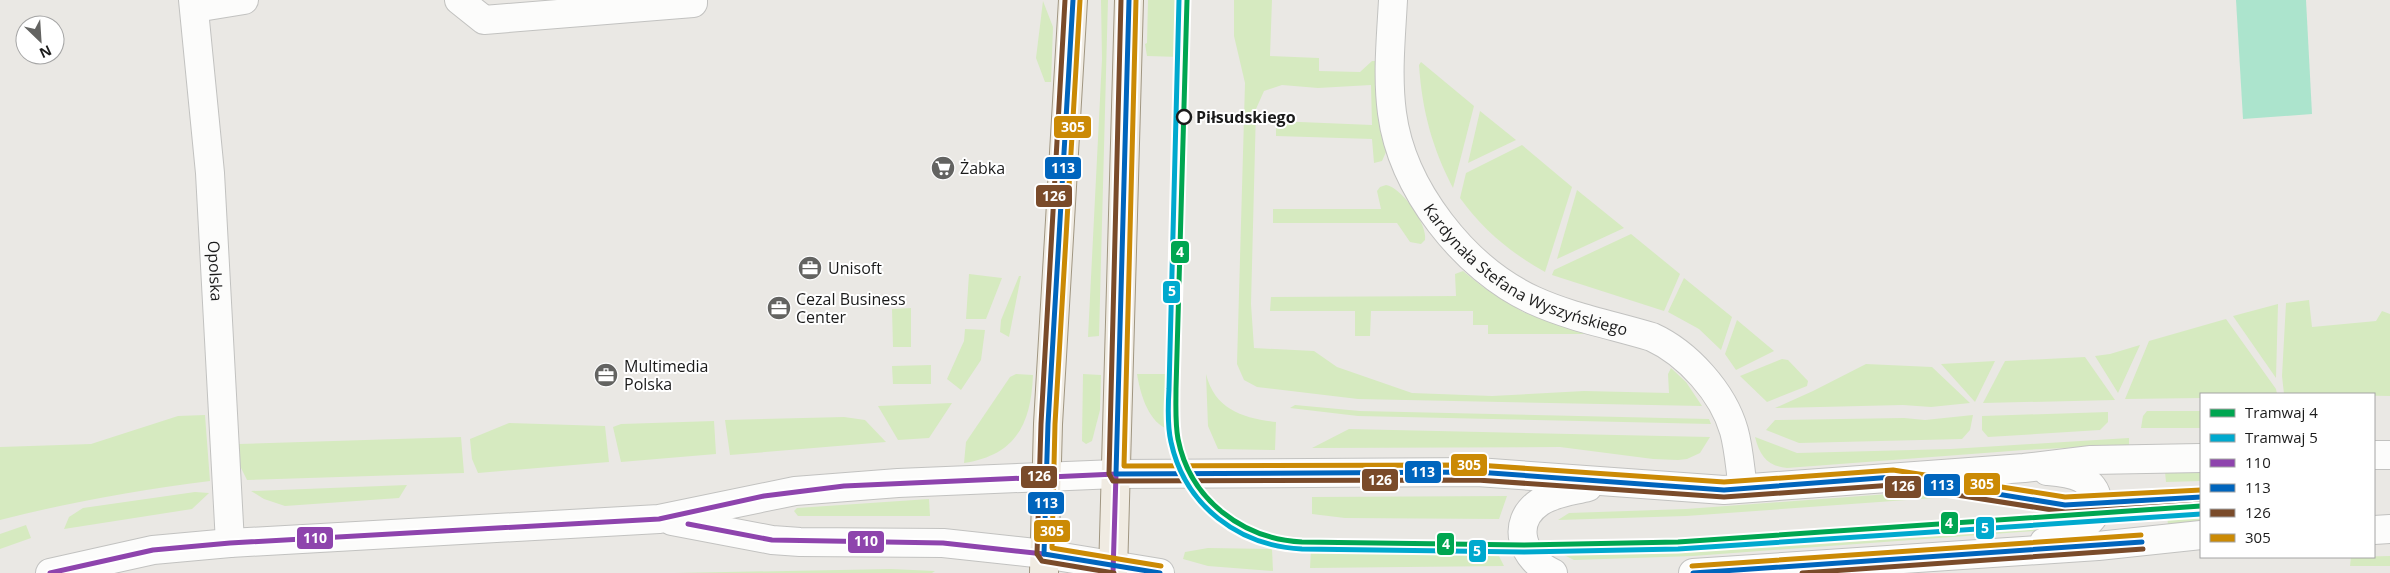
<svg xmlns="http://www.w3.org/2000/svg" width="2390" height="573" font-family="'Open Sans',sans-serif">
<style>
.grass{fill:#d6eac0}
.pitch{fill:#ace4cd}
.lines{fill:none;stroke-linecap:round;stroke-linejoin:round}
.minor-casing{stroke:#c2c2c0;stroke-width:30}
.major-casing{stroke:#a09681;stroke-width:30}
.minor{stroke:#fcfcfb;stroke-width:28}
.major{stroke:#f0ebe2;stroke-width:28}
.bus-1-casing{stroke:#fff;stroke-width:9}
.bus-2-casing{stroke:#fff;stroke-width:9}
.bus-3-casing{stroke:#fff;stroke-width:9}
.bus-4-casing{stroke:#fff;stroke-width:9}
.bus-1{stroke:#8e44ad;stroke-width:5}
.bus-2{stroke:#0065bd;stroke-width:5}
.bus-3{stroke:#7a4b2a;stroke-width:5}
.bus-4{stroke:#cb8a05;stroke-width:5}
.tram-1-casing{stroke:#fff;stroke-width:9}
.tram-2-casing{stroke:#fff;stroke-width:9}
.tram-1{stroke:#00a651;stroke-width:5}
.tram-2{stroke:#00a9ce;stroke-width:5}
.stop-dot{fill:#fff;stroke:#1b1b1b;stroke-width:2.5}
.labels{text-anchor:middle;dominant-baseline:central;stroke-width:4;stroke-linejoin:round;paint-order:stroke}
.stop-label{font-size:16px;font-weight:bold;fill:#1b1b1b;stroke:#fff;text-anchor:start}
.poi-label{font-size:16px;fill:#1b1b1b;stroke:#fff;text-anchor:start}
.street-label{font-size:16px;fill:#1b1b1b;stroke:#fff}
.line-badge{stroke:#fff;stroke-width:2}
.badge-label{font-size:14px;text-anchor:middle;font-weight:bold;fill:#fff}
</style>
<rect width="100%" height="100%" fill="#eae8e4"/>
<!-- grass -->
<g class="grass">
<path d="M1101,0H1108L1107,36L1099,336L1088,337L1102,59Z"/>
<path d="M1148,0H1178L1177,51H1179V57L1147,56L1145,44L1147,43Z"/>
<path d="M1234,0H1272L1270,56L1319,58V71L1360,72L1372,61H1375L1377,106L1386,152L1382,161L1374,163L1372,139L1276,136V121L1372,125L1371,85L1318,88L1282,85L1264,91L1256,109L1251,304L1254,348L1314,351L1337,367L1412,393L1492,396L1584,391L1669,393L1668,374L1671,368L1686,382L1702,406L1358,399L1257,387L1244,380L1237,364L1245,83L1234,36Z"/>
<path d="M1043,1L1053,27L1051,82H1045L1036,58Z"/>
<path d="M1421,62L1474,106L1453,188C1432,148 1422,110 1419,65Z"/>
<path d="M1480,111L1516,140L1468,163Z"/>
<path d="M1522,145L1572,187L1545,272C1511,253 1483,230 1460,198L1466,173Z"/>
<path d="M1386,185C1401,187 1428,224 1425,240L1421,244L1410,242L1397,223H1273V209H1381L1377,191L1380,187Z"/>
<path d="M1577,190L1624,228L1557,259Z"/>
<path d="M1631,234L1680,274L1664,311L1552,275L1554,270Z"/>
<path d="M1463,271L1483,287L1523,312L1585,334H1488V325H1473V311H1371L1370,336H1355V311H1270L1271,297L1456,296L1455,274Z"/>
<path d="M969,274L1002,278L986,319H966Z"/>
<path d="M1019,276H1021L1009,337L1000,332L1001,320Z"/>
<path d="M1684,278L1732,317L1721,350L1699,329L1668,312Z"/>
<path d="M2309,300L2312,327L2376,321L2382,311L2390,314V396L2284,394L2282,376L2286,303Z"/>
<path d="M2278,304L2276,378L2233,316Z"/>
<path d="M911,308V347H893L892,309Z"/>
<path d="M2226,319L2276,389L2277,394H2201V398L2125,399L2149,341Z"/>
<path d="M1737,320L1774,351L1736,370L1725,354Z"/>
<path d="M965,329L985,330L981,360L961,390L947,379L964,341Z"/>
<path d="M2140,345L2118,393L2095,356L2110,354Z"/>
<path d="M2085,357L2115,400L1983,403L2005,361Z"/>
<path d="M1782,359L1788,360L1808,381L1807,386L1767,402L1740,376Z"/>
<path d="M1995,361L1975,402L1941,364Z"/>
<path d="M1866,364L1932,367L1970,403L1931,407L1903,405L1775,408L1813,391Z"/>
<path d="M931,365V384H893L892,366Z"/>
<path d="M1016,374L1033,375C1031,424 1016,455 964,463L966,442L1010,377Z"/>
<path d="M1083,374L1101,375L1100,410L1092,441L1086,444L1082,441Z"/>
<path d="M1137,374H1168V425L1165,428C1147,419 1140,392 1137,374Z"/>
<path d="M1206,374C1215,410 1243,418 1276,422L1275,450L1218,449L1208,426Z"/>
<path d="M952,403L929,438L898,440L878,406Z"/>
<path d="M1295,405L1360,411L1709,419L1711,424L1358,416L1290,408Z"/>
<path d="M2147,411H2201V428H2141L2143,416Z"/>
<path d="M2108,412V422L2100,430L1988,437L1982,430V416Z"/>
<path d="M205,415L210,481C139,490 70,502 0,520V447L91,444L178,416Z"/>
<path d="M1973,415L1970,430L1962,439L1799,443L1766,430L1775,420L1904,418L1925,420Z"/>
<path d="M844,417L865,420L886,442L730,455L725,420Z"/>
<path d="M714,421L716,454L621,462L613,427L621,424Z"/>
<path d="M509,423L605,426L609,462L478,473L472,459L470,439Z"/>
<path d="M1349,429L1710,437L1700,453L1687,459L1678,460L1653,459L1560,447L1312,448Z"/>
<path d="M461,437L464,473L247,480L239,464V444Z"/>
<path d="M1755,437L1797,453L1951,449L2129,438V445L2024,450L1787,468C1767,466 1760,456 1755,437Z"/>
<path d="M2165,472H2201V481L2166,482Z"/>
<path d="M407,485L399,498L285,506L264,499L251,491Z"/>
<path d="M195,492L209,493L192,509L64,529L69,517L83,508Z"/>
<path d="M1902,493L1935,496V498L1686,516L1558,520L1569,513L1686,509Z"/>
<path d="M1507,496L1499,519L1345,518L1312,514V497Z"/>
<path d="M929,499L930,516H798L794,511L797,508Z"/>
<path d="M2201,513V521L2168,525L2167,515Z"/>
<path d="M2064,521L2060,526L2047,530L1693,556L1574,560L1558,552L1692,549Z"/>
<path d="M26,525L31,538L0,549V534Z"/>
<path d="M1208,548L1272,549L1273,571L1208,566L1183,559L1185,552Z"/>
<path d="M1311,549L1497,552L1504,566L1310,568Z"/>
<path d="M2390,556V566H2350L2351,557Z"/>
<path d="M891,569L935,571L932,573H674Z"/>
</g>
<!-- pitch -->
<path class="pitch" d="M2236,0H2306L2312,114L2243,119Z"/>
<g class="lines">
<!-- minor casing -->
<g class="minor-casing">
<g id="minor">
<path id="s1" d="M193,0L210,173L230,543"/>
<path d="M459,0L484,20L693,3V0"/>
<path id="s2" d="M1393,0C1391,38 1387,75 1392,113C1402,189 1464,268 1533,300C1570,317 1612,325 1652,337C1687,353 1723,392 1734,431C1739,449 1740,469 1743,488"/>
<path d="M195,8L244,0"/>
<path d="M2374,455H2390"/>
<path d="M672,521L772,540L800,542L943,543L1044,554L1160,573"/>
<path d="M2374,530L2390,529"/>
<path d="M2044,542C2065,537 2100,526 2097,499C2096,490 2090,483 2081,478C2071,473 2058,472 2047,471"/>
<path d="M50,573L153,550L230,543L659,519L795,491L898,483L1116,474L1477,472L1724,490L2024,468L2091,460L2201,458"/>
<path d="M1553,573C1523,560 1509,523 1540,502C1553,493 1573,491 1588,487"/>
<path d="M1693,573L2098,546L2201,535"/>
</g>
</g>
<!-- major casing -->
<g class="major-casing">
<g id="major">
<path d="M1044,573L1048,424L1073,0"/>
<path d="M1113,573L1129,0"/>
</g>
</g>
<!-- minor -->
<use href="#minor" class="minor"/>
<!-- major -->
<use href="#major" class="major"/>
<!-- bus-1 casing -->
<g class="bus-1-casing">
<g id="bus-1">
<path d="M688,524L772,540L943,543L1044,554"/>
<path d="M50,573L153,550L230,543L659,519L764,496L844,486L1116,474"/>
<path d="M1113,573L1116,474"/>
</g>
</g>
<!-- bus-2 casing -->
<g class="bus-2-casing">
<g id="bus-2">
<path d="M1073,0L1048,424L1044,554L1160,573"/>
<path d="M1129,0L1116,474L1477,472L1724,490L1893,477L2065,505L2201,497"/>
<path d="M1693,573L2142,542"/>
</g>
</g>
<!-- bus-3 casing -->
<g class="bus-3-casing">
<g id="bus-3">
<path d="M1065,0L1041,424L1037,554L1042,561L1114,573"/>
<path d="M1121,0L1109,474L1113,481L1477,480L1724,497L1893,485L2065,512L2201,504"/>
<path d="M1802,573L2143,549"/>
</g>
</g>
<!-- bus-4 casing -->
<g class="bus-4-casing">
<g id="bus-4">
<path d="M1080,0L1055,424L1052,548L1161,566"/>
<path d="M1136,0L1124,466L1477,465L1724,482L1893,470L2065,497L2201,490"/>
<path d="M1692,566L2141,535"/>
</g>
</g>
<!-- bus-1 -->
<use href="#bus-1" class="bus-1"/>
<!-- bus-2 -->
<use href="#bus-2" class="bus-2"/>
<!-- bus-3 -->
<use href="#bus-3" class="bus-3"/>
<!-- bus-4 -->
<use href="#bus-4" class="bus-4"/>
<!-- tram-1 casing -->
<g class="tram-1-casing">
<path id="tram-1" d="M1187,0L1176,389C1176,405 1175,423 1178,439C1190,500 1243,539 1302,542L1524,545L1678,542L2201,506"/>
</g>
<!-- tram-2 casing -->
<g class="tram-2-casing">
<path id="tram-2" d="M1179,0L1169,389C1168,406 1167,425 1171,442C1185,506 1239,546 1302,549L1524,552L1678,549L2201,514"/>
</g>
<!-- tram-1 -->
<use href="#tram-1" class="tram-1"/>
<!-- tram-2 -->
<use href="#tram-2" class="tram-2"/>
</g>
<!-- icons -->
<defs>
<g id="supermarket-disc" transform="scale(1.25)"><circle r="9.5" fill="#636361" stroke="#fff"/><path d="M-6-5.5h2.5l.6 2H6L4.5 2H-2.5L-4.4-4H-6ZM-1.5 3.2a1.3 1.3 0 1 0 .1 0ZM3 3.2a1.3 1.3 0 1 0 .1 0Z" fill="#fff"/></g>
<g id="office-disc" transform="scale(1.25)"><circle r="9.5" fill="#636361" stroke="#fff"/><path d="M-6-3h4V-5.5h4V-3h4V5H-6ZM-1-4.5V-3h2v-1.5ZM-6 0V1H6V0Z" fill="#fff"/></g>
</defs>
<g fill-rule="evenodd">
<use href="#supermarket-disc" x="943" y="168"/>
<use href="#office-disc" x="810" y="268"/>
<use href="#office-disc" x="779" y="308"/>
<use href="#office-disc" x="606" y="375"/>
</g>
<!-- markers -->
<circle class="stop-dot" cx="1184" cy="117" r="7"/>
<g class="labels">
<!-- stop labels -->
<g class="stop-label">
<text x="1196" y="117">Piłsudskiego</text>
</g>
<!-- poi labels -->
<g class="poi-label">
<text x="960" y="168">Żabka</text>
<text x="828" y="268">Unisoft</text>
<text x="796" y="299">Cezal Business<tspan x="796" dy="18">Center</tspan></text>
<text x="624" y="366">Multimedia<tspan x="624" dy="18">Polska</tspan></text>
</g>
<!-- street labels -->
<g class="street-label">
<text stroke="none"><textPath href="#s2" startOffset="334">Kardynała Stefana Wyszyńskiego</textPath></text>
<text stroke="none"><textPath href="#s1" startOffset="272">Opolska</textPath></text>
</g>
</g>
<g class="line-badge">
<rect x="1053" y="115" width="39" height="24" rx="5" fill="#cb8a05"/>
<rect x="1044" y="156" width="38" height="24" rx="5" fill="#0065bd"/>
<rect x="1035" y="184" width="38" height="24" rx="5" fill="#7a4b2a"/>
<rect x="1170" y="240" width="20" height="24" rx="5" fill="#00a651"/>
<rect x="1162" y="280" width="19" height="24" rx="5" fill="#00a9ce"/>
<rect x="1450" y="453" width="38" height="24" rx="5" fill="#cb8a05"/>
<rect x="1404" y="460" width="38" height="24" rx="5" fill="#0065bd"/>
<rect x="1020" y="465" width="38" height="24" rx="5" fill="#7a4b2a"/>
<rect x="1361" y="468" width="38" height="24" rx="5" fill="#7a4b2a"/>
<rect x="1963" y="472" width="38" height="24" rx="5" fill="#cb8a05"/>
<rect x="1923" y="473" width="38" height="24" rx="5" fill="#0065bd"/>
<rect x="1884" y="475" width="38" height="24" rx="5" fill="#7a4b2a"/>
<rect x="1027" y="491" width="38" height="24" rx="5" fill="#0065bd"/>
<rect x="1940" y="511" width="19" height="24" rx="5" fill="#00a651"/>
<rect x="1975" y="516" width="20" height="24" rx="5" fill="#00a9ce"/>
<rect x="1033" y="519" width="38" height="24" rx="5" fill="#cb8a05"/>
<rect x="296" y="526" width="38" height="24" rx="5" fill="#8e44ad"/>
<rect x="847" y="530" width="38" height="24" rx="5" fill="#8e44ad"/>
<rect x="1436" y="532" width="19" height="24" rx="5" fill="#00a651"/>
<rect x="1468" y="539" width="19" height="24" rx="5" fill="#00a9ce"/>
</g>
<g class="badge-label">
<text x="1073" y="132">305</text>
<text x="1063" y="173">113</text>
<text x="1054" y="201">126</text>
<text x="1180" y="257">4</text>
<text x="1172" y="296">5</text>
<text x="1469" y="470">305</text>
<text x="1423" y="477">113</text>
<text x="1039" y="481">126</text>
<text x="1380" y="485">126</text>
<text x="1982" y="489">305</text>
<text x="1942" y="490">113</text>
<text x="1903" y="491">126</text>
<text x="1046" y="508">113</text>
<text x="1949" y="528">4</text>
<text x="1985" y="533">5</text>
<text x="1052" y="536">305</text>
<text x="315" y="543">110</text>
<text x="866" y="546">110</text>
<text x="1446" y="549">4</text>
<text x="1477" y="556">5</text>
</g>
<!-- legend -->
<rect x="2200" y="393" width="175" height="165" fill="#ffffff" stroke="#a4a4a4"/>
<rect x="2210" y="409" width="25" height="8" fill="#00a651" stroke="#a4a4a4"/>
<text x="2245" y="418" font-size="15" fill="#1b1b1b">Tramwaj 4</text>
<rect x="2210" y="434" width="25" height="8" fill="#00a9ce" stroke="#a4a4a4"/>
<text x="2245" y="443" font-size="15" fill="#1b1b1b">Tramwaj 5</text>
<rect x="2210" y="459" width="25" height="8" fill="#8e44ad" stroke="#a4a4a4"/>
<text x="2245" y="468" font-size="15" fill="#1b1b1b">110</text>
<rect x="2210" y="484" width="25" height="8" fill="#0065bd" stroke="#a4a4a4"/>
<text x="2245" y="493" font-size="15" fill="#1b1b1b">113</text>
<rect x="2210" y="509" width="25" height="8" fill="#7a4b2a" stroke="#a4a4a4"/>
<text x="2245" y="518" font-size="15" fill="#1b1b1b">126</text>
<rect x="2210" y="534" width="25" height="8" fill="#cb8a05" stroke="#a4a4a4"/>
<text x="2245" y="543" font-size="15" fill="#1b1b1b">305</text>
<!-- north arrow -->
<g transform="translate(40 40) rotate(155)"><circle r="24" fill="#ffffff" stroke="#a4a4a4"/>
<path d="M0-4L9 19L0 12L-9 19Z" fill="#636361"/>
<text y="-8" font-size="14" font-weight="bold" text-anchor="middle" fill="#1b1b1b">N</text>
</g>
</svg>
